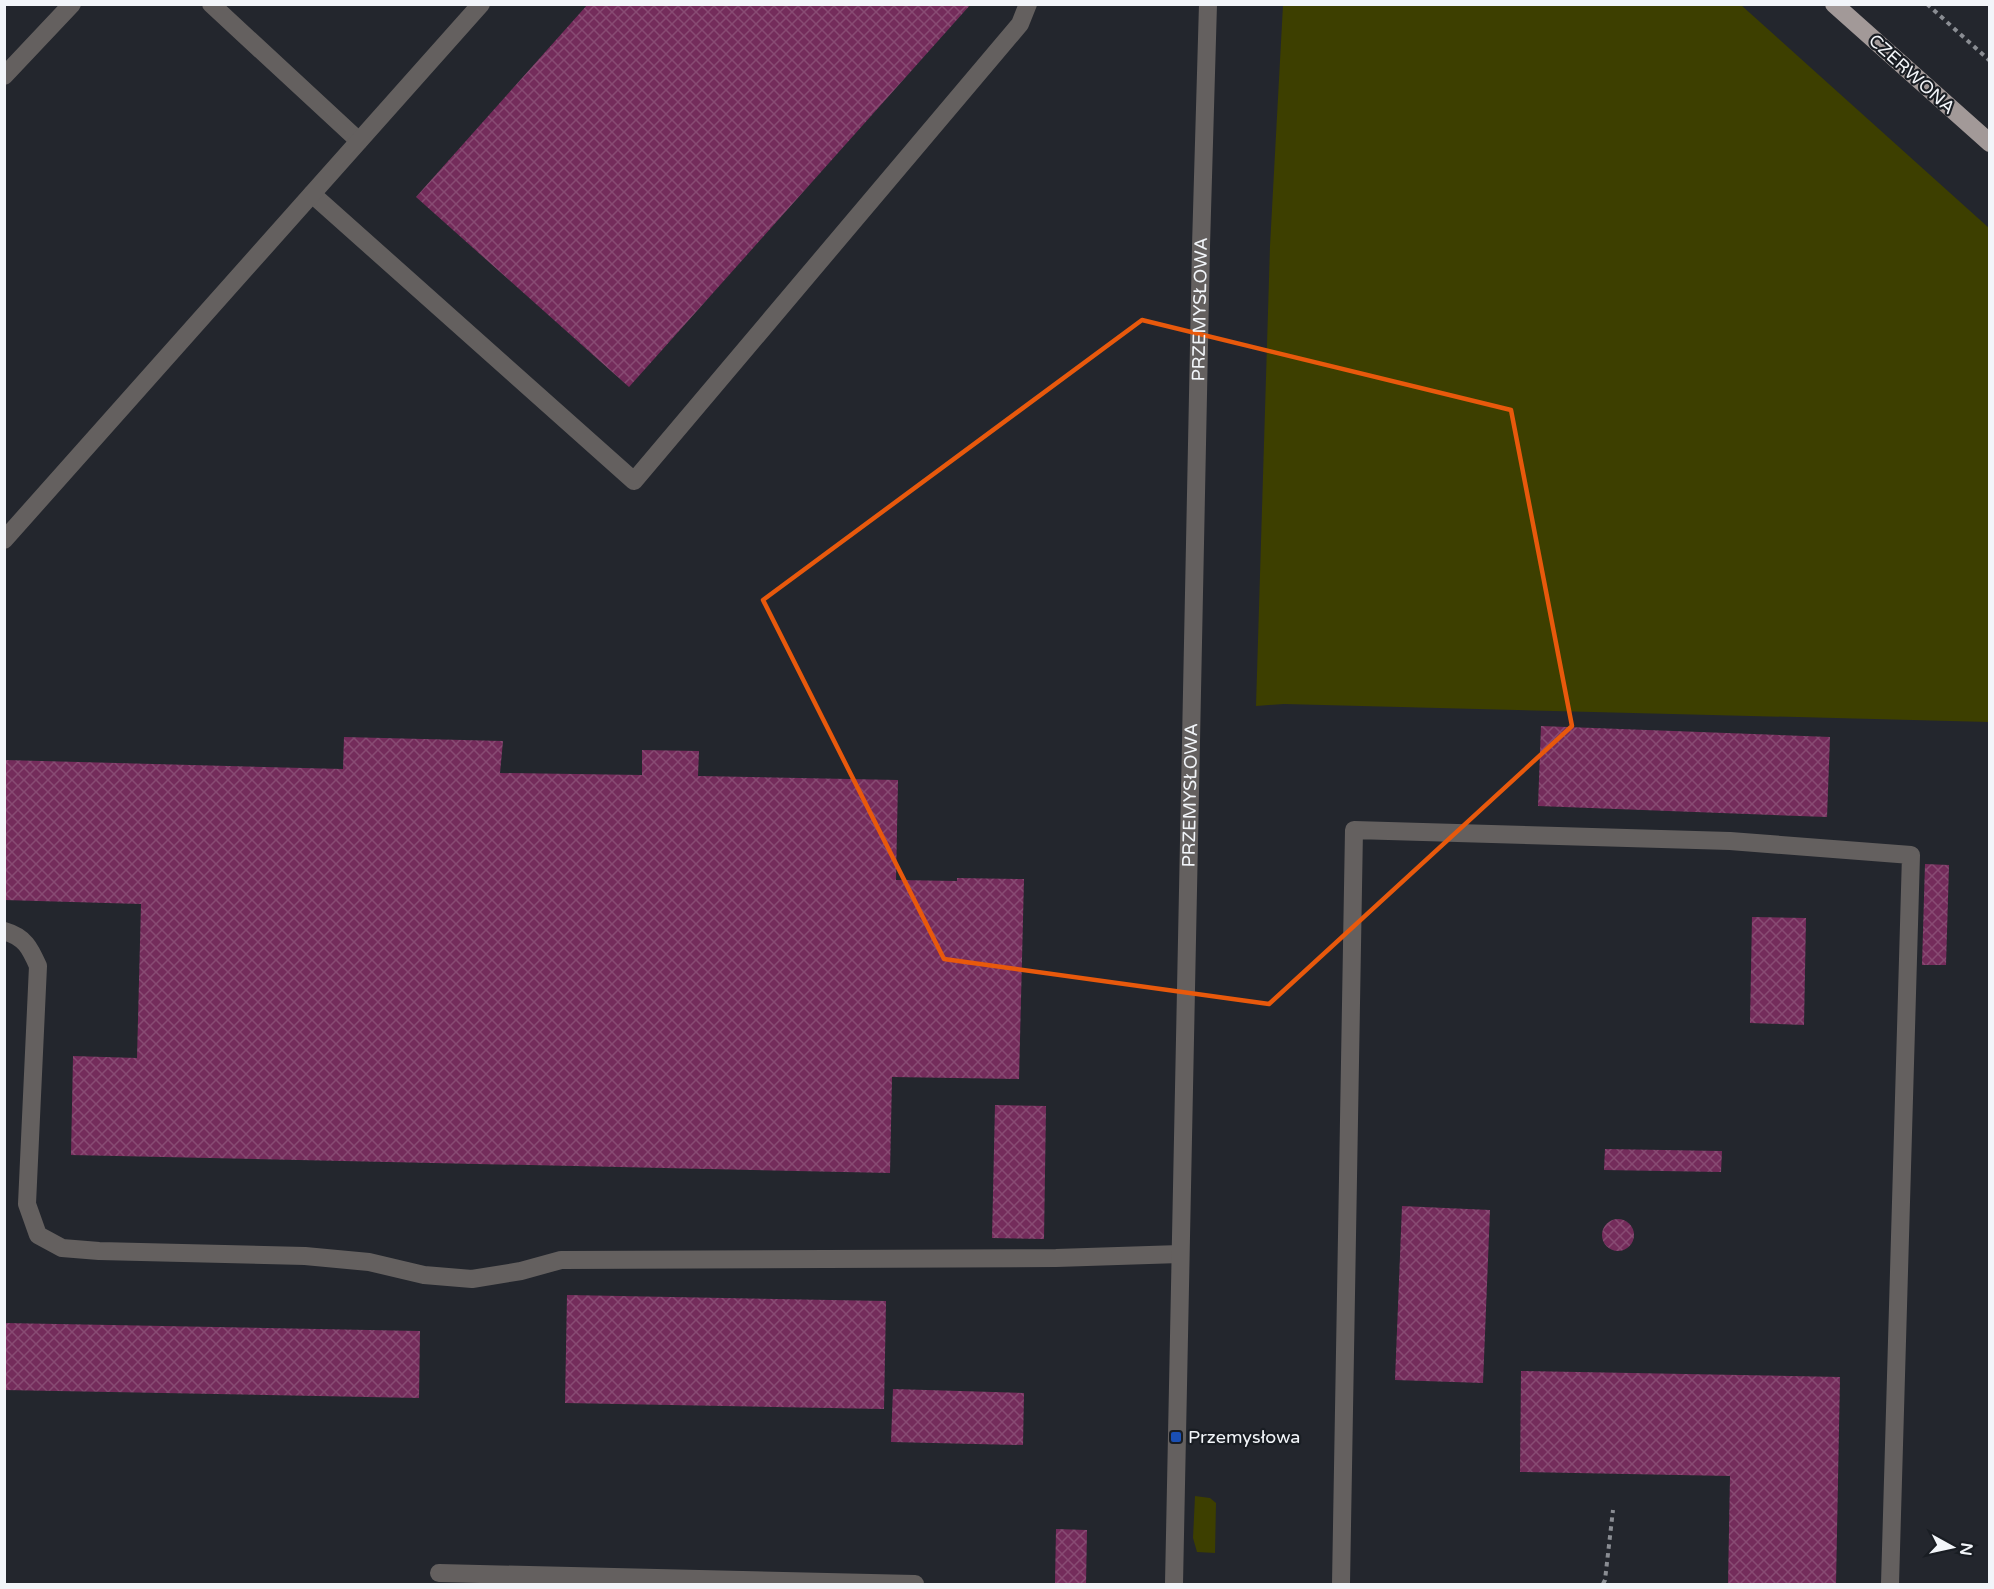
<svg xmlns="http://www.w3.org/2000/svg" width="1994" height="1589" font-family="'Varela Round',sans-serif">
<style>
.grass{fill:#3d3f00}
.building{fill:url(#building-cross-hatch)}
.lines{fill:none;stroke-linecap:round;stroke-linejoin:round}
.path{stroke:#8a8d93;stroke-width:4;stroke-dasharray:4.5 4.5;stroke-linecap:butt}
.minor{stroke:#64605f;stroke-width:18}
.major{stroke:#a29998;stroke-width:18}
.marked{fill:none;stroke:#e8590c;stroke-width:4.5;stroke-linejoin:round}
.transit-dot{fill:#1a4fb4;stroke:#191d23;stroke-width:2}
.labels{text-anchor:middle;dominant-baseline:central;stroke-width:4.5;stroke-linejoin:round;paint-order:stroke}
.street-label{font-size:18px;fill:#f2f5f9;stroke:#191d23}
.poi-label{font-size:18px;fill:#f2f5f9;stroke:#191d23;text-anchor:start}
</style>
<defs>
<pattern id="building-cross-hatch" width="8" height="8" patternUnits="userSpaceOnUse" patternTransform="scale(1.5)"><rect width="8" height="8" fill="#742c5b"/><path d="M0 0l8 8M0 8l8-8" fill="none" stroke="#884b73"/></pattern>
</defs>
<rect width="100%" height="100%" fill="#23262d"/>
<!-- grass -->
<g class="grass">
<path d="M1283,5H1741L1989,228V722L1284,704L1256,706L1270,246Z"/>
<path d="M1195,1496L1210,1498L1216,1503L1215,1553L1197,1552L1193,1538Z"/>
</g>
<!-- building -->
<g class="building">
<path d="M588,4H971L629,387L416,197Z"/>
<path d="M1541,726L1830,737L1827,817L1538,806Z"/>
<path d="M344,737L503,741L500,773L642,775V750L699,751L698,776L898,780L896,880L957,881V878L1024,879L1019,1079L892,1077L890,1173L71,1155L73,1056L137,1058L141,904L4,900V760L343,769Z"/>
<path d="M1925,864L1949,865L1946,965H1922Z"/>
<path d="M1752,917L1806,918L1804,1025L1750,1023Z"/>
<path d="M995,1105L1046,1106L1044,1239L992,1238Z"/>
<path d="M1605,1149L1722,1151L1721,1172L1604,1170Z"/>
<path d="M1402,1206L1490,1210L1483,1383L1395,1380Z"/>
<circle cx="1618" cy="1235" r="16"/>
<path d="M567,1295L886,1301L884,1409L565,1403Z"/>
<path d="M4,1323L420,1331L419,1398L4,1390Z"/>
<path d="M1521,1371L1840,1377L1836,1584H1728L1730,1476L1520,1472Z"/>
<path d="M893,1389L1024,1393L1023,1445L891,1442Z"/>
<path d="M1056,1529L1087,1530L1086,1584L1055,1583Z"/>
</g>
<g class="lines">
<!-- path -->
<g class="path">
<path d="M1927,4L1990,61"/>
<path d="M1603,1584L1605,1580L1613,1510"/>
</g>
<!-- minor -->
<g class="minor">
<path d="M211,4L359,141"/>
<path d="M4,76L72,4"/>
<path d="M312,194L634,481L1020,24L1028,4"/>
<path d="M4,540L481,4"/>
<path d="M4,931C25,937 30,948 38,966L27,1204L38,1235L62,1248L99,1251L305,1256L369,1262L424,1275L472,1279L521,1271L561,1260L1056,1258L1180,1254"/>
<path d="M439,1573L915,1584"/>
<path id="s1" d="M1174,1584L1201,246L1208,4"/>
<path d="M1341,1584L1354,830L1730,841L1911,855L1890,1584"/>
</g>
<!-- major -->
<path class="major" d="M1834,4L1990,143"/>
</g>
<!-- marked area -->
<path class="marked" d="M1142,320L1511,410L1572,726L1269,1004L944,959L763,600Z"/>
<!-- markers -->
<rect class="transit-dot" x="1170" y="1431" width="12" height="12" rx="3"/>
<g class="labels">
<!-- street labels -->
<g class="street-label">
<text transform="translate(1912 74) rotate(42)">CZERWONA</text>
<text stroke="none"><textPath href="#s1" startOffset="1275">PRZEMYSŁOWA</textPath></text>
<text stroke="none"><textPath href="#s1" startOffset="789">PRZEMYSŁOWA</textPath></text>
</g>
<!-- poi labels -->
<g class="poi-label">
<text x="1188" y="1437">Przemysłowa</text>
</g>
</g>
<!-- border -->
<rect width="1994" height="1589" fill="none" stroke="#f2f5f9" stroke-width="12"/>
<!-- north arrow -->
<g transform="translate(1952 1547) rotate(98)" stroke="#191d23" stroke-width="4.5" paint-order="stroke">
<path d="M0-4.5L10 22L0 15L-10 22Z" fill="#f2f5f9"/>
<text y="-9" font-size="16" font-weight="bold" text-anchor="middle" fill="#f2f5f9">N</text>
</g>
</svg>
